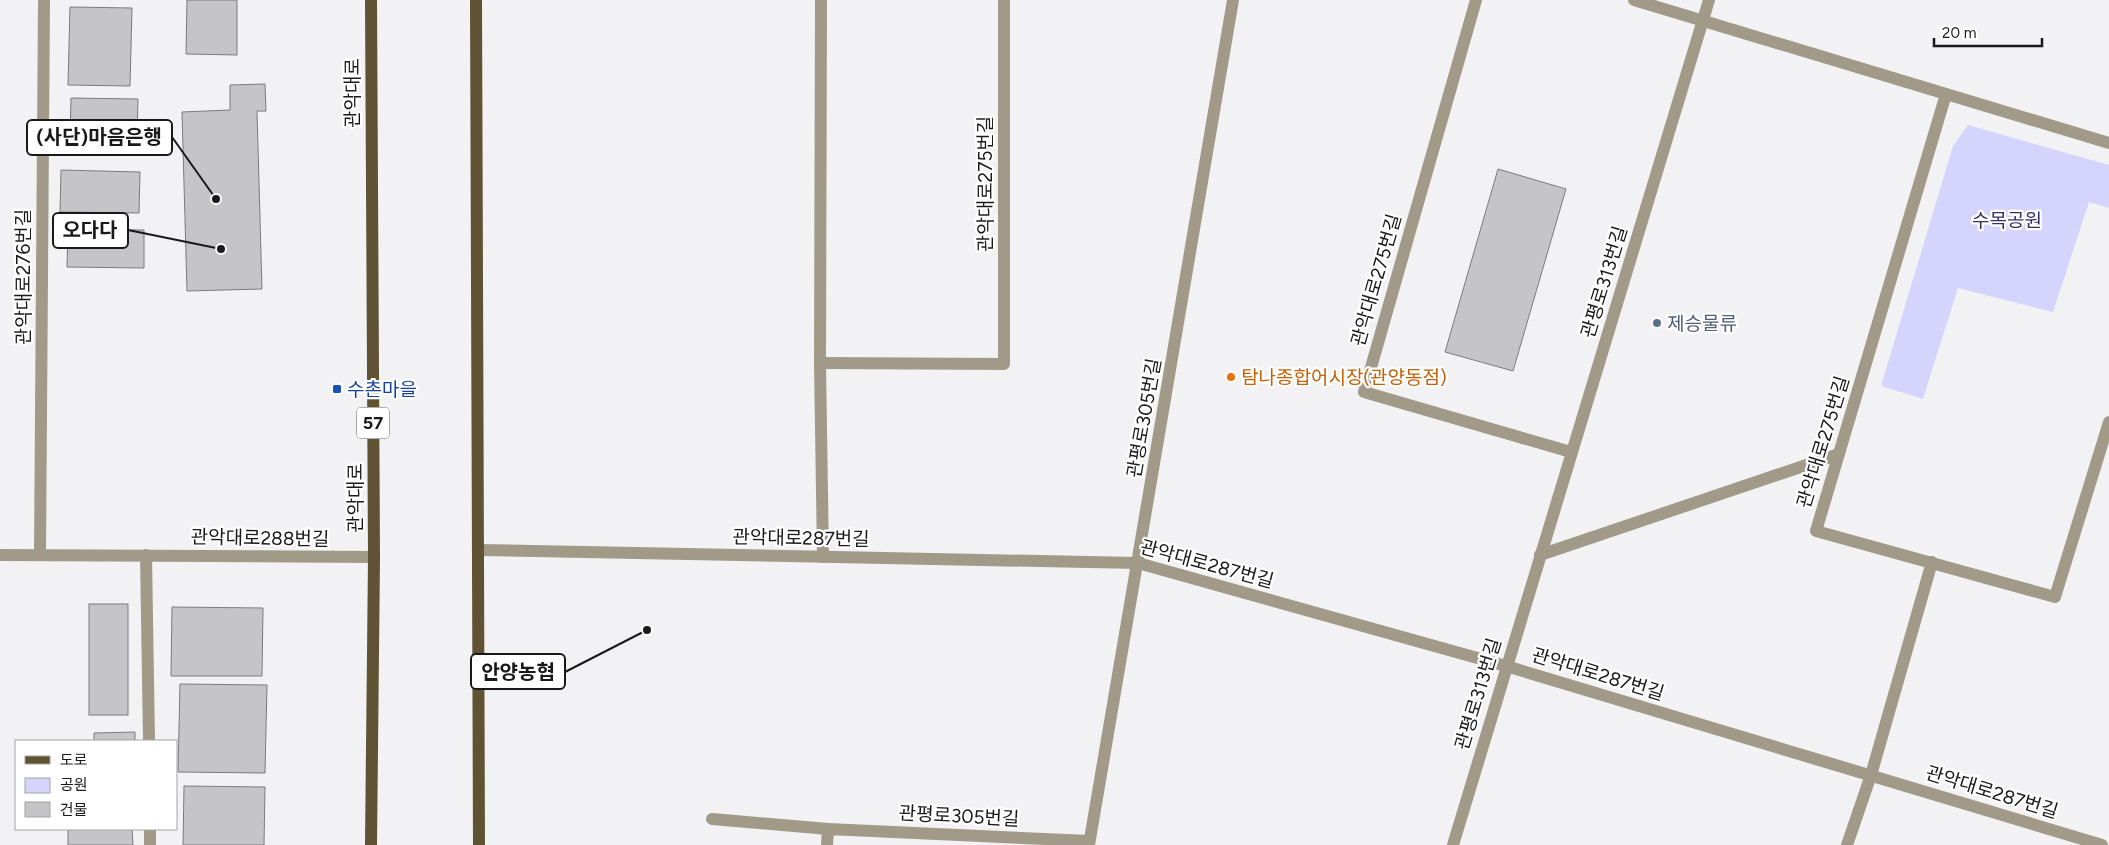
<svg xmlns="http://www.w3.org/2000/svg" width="2109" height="845" font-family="Figtree,'Noto Sans KR',sans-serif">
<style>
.green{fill:#d5d4fd}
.building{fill:#c5c5c7;stroke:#7b7b7e}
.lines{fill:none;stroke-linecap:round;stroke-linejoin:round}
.minor{stroke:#a29a89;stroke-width:12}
.major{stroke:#605333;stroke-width:12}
.service-dot{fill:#5c6f8a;stroke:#fff;stroke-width:2}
.food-dot{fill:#e8710a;stroke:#fff;stroke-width:2}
.transit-dot{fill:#1a4fb4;stroke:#fff;stroke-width:2}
.labels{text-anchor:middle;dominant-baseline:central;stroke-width:4.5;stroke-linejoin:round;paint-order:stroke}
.shield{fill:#fff;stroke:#5e5e5f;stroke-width:1}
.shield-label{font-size:18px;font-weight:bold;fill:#19191a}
.street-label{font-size:19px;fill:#19191a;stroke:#fff}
.park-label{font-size:19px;fill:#352f63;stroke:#fff}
.service-label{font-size:19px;fill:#4e5e75;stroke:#fff;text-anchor:start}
.food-label{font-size:19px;fill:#c56008;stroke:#fff;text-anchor:start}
.transit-label{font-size:19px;fill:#164399;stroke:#fff;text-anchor:start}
.leader{fill:none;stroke:#19191a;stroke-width:2}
.callout-dot{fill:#19191a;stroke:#fff;stroke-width:2}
.callout{fill:#fff;stroke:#19191a;stroke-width:2}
.callout-label{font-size:20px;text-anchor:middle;font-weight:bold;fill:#19191a}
</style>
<rect width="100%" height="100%" fill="#f2f2f4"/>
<!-- green -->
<path class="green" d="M1968,125L2109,165V208L2089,202L2053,312L1958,288L1923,399L1881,386L1953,146Z"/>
<!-- building -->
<g class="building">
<path d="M187,0H237V55L186,54Z"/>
<path d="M70,7L132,8L130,86L68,85Z"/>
<path d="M265,84L266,111H257L262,289L187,291L182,112L230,110V85Z"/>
<path d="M71,98L138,99L137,140L70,139Z"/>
<path d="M1498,169L1566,189L1513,371L1445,352Z"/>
<path d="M61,170L140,172L139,213L60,212Z"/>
<path d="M68,229L144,230V268L67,267Z"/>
<rect x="89" y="604" width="39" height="111"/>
<path d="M172,607L263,608L262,676H171Z"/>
<path d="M180,684L267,685L265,773L178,772Z"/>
<path d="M135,732V741H94V733Z"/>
<path d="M184,786L265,787L264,845H183Z"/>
<path d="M68,829H132L133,845H68Z"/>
</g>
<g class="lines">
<!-- minor -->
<g class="minor">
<path d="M821,0L820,363L823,557"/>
<path d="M1476,0L1364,392L1571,452"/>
<path d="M1634,0L2109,143"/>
<path d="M1946,94L1816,531L2055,597L2109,422"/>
<path d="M820,363L1004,364V0"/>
<path d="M479,550L1138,563L1506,666L2102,845"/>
<path d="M40,554L44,0"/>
<path d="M0,555L374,557"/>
<path d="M146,555L149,741"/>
<path d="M1540,555L1839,454"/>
<path d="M712,819L828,829"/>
<path d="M150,829V845"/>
<path d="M827,845L828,829L1089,841"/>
<path d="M1089,845L1233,0"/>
<path d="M1453,845L1709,0"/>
<path d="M1847,845L1871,775L1932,562"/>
</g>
<!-- major -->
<g class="major">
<path d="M371,0L374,557L371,845"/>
<path d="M476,0L479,845"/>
</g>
</g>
<!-- markers -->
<circle class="service-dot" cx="1657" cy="323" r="5"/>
<circle class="food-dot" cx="1231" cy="377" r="5"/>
<rect class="transit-dot" x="332" y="384" width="10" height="10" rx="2.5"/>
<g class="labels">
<!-- shield labels -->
<rect class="shield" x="357" y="407.5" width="32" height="31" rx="4"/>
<g class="shield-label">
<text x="373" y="423">57</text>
</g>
<!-- street labels -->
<g class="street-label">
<text transform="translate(352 93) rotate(-90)">관악대로</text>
<text transform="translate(985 184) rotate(-90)">관악대로275번길</text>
<text transform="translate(23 277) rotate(-90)">관악대로276번길</text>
<text transform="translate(1376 280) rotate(-74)">관악대로275번길</text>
<text transform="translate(1604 282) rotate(-73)">관평로313번길</text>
<text transform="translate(1144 418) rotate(-80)">관평로305번길</text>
<text transform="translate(1823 442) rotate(-73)">관악대로275번길</text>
<text transform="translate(355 498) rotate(-90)">관악대로</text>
<text transform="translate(260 538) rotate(1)">관악대로288번길</text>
<text transform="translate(801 538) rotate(1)">관악대로287번길</text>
<text transform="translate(1207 564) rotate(15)">관악대로287번길</text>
<text transform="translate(1598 674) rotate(17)">관악대로287번길</text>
<text transform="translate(1478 694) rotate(-73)">관평로313번길</text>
<text transform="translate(1992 792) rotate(17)">관악대로287번길</text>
<text transform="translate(959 816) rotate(3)">관평로305번길</text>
</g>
<!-- park labels -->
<g class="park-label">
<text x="2007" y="220">수목공원</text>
</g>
<!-- service labels -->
<g class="service-label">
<text x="1667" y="323">제승물류</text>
</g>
<!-- food labels -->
<g class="food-label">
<text x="1241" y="377">탐나종합어시장(관양동점)</text>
</g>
<!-- transit labels -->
<g class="transit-label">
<text x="347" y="389">수촌마을</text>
</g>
</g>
<!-- callouts -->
<path class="leader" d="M216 199L172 137M221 249L128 230M647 630L565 672"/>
<g class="callout-dot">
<circle cx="216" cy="199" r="5"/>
<circle cx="221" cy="249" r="5"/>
<circle cx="647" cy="630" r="5"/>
</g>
<g class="callout">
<rect x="27" y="120" width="145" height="35" rx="5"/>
<rect x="53" y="213" width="75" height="35" rx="5"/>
<rect x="471" y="654" width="94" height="35" rx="5"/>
</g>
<g class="callout-label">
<text x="99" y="144">(사단)마음은행</text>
<text x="90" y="237">오다다</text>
<text x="518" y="679">안양농협</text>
</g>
<!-- legend -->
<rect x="15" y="740" width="162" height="90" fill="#ffffff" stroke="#a3a3a3"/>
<rect x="25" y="756" width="25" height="8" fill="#605333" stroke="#a3a3a3"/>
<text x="60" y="765" font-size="15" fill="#19191a">도로</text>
<rect x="25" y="778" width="25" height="15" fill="#d5d4fd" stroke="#a3a3a3"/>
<text x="60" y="790" font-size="15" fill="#19191a">공원</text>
<rect x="25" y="802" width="25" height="15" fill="#c5c5c7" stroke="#a3a3a3"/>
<text x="60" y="815" font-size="15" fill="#19191a">건물</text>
<!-- scale -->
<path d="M1934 38v8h108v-8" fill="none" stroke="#19191a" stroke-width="2.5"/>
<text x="1942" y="38" font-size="15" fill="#19191a" stroke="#ffffff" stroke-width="4" paint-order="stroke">20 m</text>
</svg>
